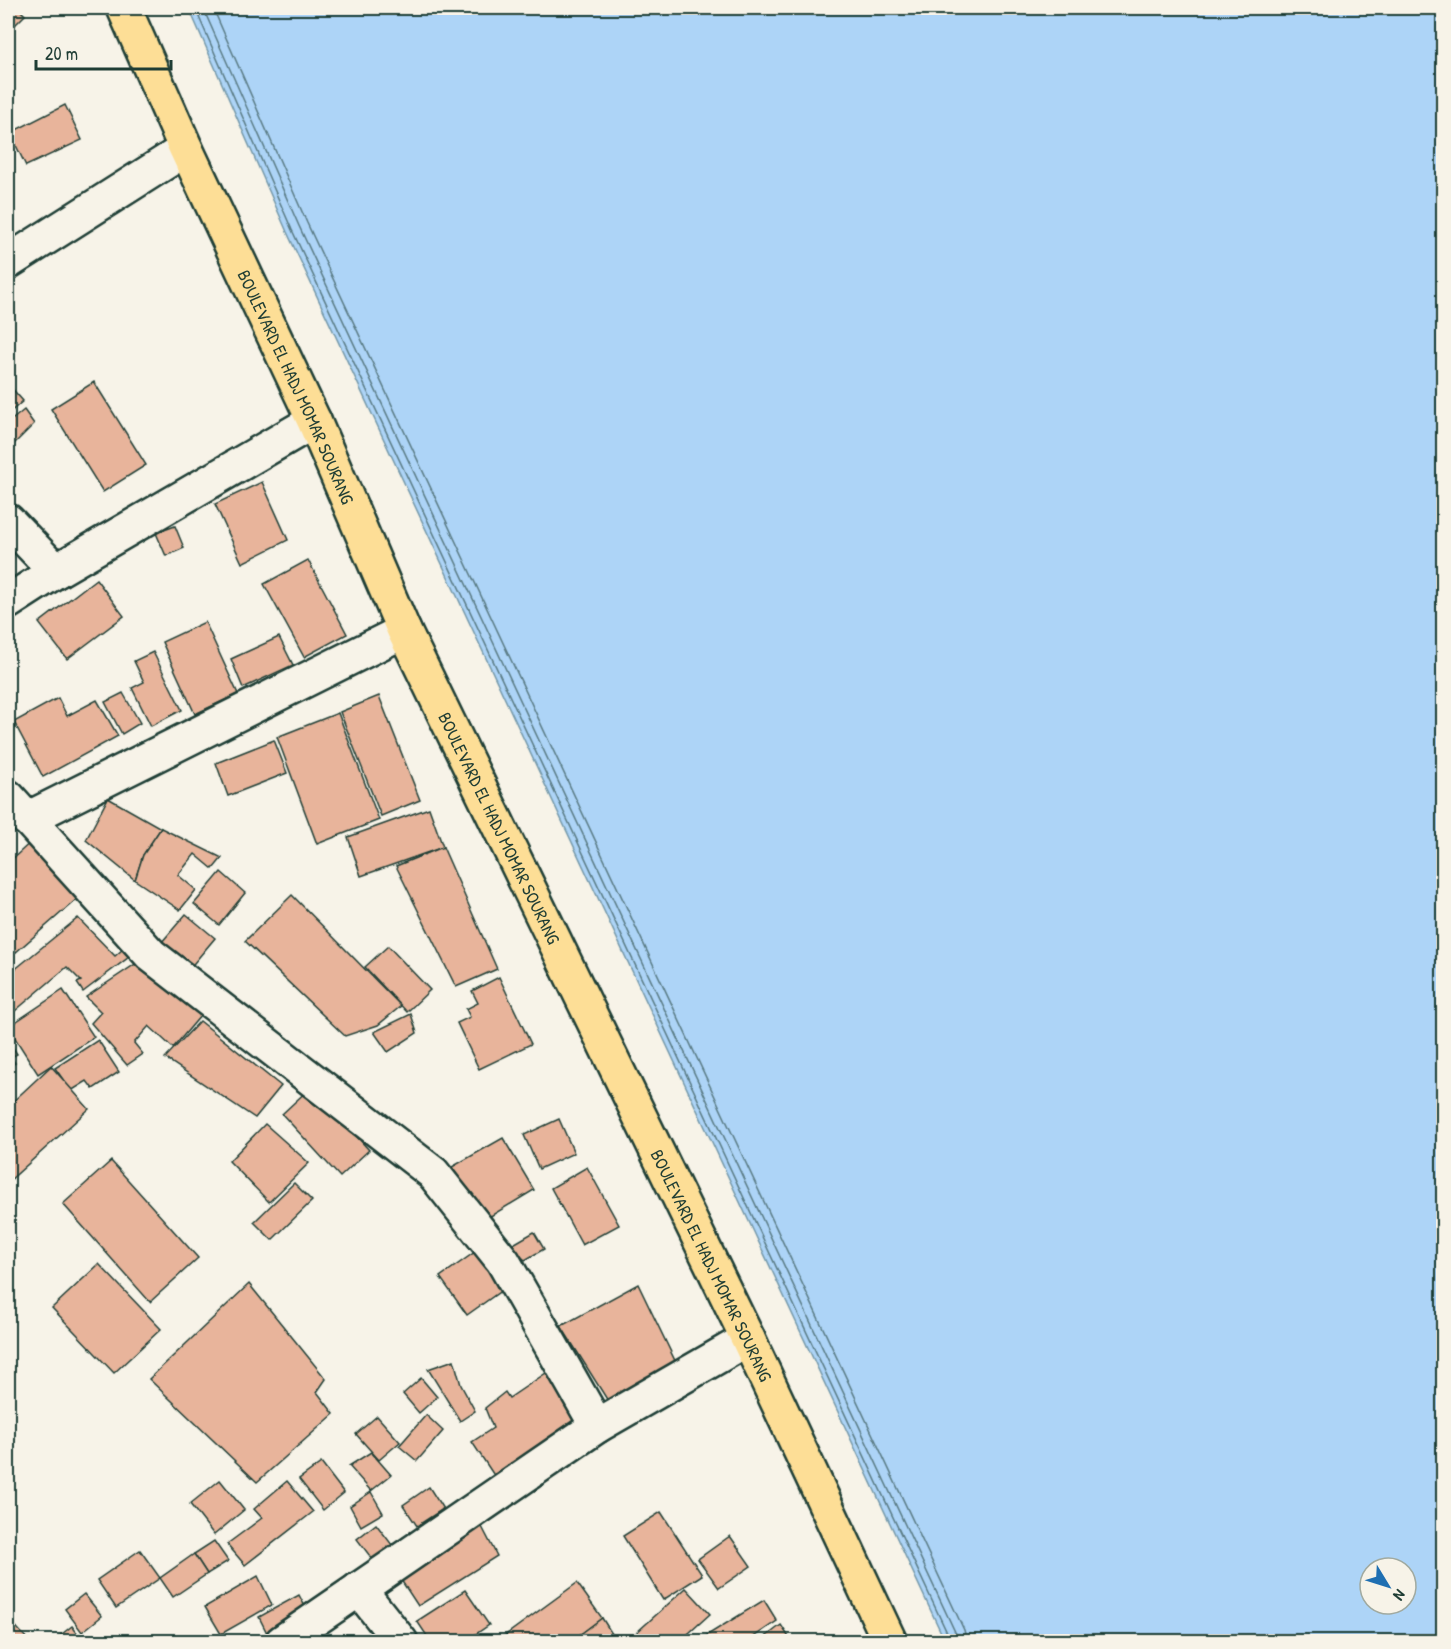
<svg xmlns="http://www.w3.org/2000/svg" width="1451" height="1649" font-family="'Patrick Hand',sans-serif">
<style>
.water{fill:#add4f7;stroke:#7498a9;stroke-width:1.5;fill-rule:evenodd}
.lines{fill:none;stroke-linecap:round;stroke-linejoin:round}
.shore{stroke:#587982;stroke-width:1.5}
.building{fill:#e8b49b;stroke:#1f3d34;stroke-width:1.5}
.minor-casing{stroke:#1f3d34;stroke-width:38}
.highway-casing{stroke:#1f3d34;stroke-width:38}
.minor{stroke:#f7f3e8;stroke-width:33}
.highway{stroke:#fdde96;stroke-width:33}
.labels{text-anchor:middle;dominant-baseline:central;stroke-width:5;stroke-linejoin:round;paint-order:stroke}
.street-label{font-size:18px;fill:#1f3d34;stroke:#f7f3e8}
</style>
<rect width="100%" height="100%" fill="#f7f3e8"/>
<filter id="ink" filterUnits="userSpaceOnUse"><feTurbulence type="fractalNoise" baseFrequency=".0167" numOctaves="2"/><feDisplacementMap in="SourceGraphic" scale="12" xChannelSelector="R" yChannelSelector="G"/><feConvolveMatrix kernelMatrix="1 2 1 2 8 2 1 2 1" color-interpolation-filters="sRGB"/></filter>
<g filter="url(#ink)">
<!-- water -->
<path class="water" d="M189,8H1443V1641H945L287,232ZM1370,1568H1406V1604H1370Z"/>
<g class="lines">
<!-- shore -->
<g class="shore">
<path d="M195,8L292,230L949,1637L950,1642"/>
<path d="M203,8L299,226L956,1634L958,1642"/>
<path d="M213,8L307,223L964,1630L967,1642"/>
</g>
</g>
<!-- building -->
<g class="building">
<path d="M8,8H18L25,15L8,32Z"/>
<path d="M65,105L82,140L26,166L10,133Z"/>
<path d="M94,382L146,465L103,492L51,409Z"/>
<path d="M8,384L23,401L8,414Z"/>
<path d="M24,410L34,424L14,444L8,437V423Z"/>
<path d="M262,482L288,540L242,563L215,504Z"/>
<path d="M175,526L184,548L166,556L156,533Z"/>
<path d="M308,560L347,634L304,657L264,584Z"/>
<path d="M96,579L124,616L67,659L39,623Z"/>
<path d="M205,622L238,694L195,714L162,642Z"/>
<path d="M279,637L293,665L243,688L231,659Z"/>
<path d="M153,652L182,710L151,726L132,688L144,682L134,661Z"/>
<path d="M123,693L140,723L122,734L105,702Z"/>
<path d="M379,696L420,800L381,816L340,712Z"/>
<path d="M58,698L67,716L97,700L118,736L43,777L14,722Z"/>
<path d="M338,713L379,820L317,844L277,737Z"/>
<path d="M274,740L287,773L228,796L216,763Z"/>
<path d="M108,798L161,828L143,855L135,880L86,840Z"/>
<path d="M429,808L443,847L361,876L348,837Z"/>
<path d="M161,828L222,858L213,869L195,854L178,875L196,890L180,910L135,880L143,855Z"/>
<path d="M35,838L85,892L8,959V863Z"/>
<path d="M443,847L497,969L456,987L396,866Z"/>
<path d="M221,872L245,893L219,925L194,904Z"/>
<path d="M292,895L401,1006L378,1025L345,1036L245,941Z"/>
<path d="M186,914L215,938L184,975L155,950Z"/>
<path d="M78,918L115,956L123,949L129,957L83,992L77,983L81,981L67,967L15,1011L8,1002V975Z"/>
<path d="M388,946L430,990L407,1012L365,967Z"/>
<path d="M140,961L201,1015L173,1048L149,1026L134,1043L143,1054L127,1065L91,1023L101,1012L86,997Z"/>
<path d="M499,977L531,1044L479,1069L457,1023L470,1017L466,1009L478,1003L472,991Z"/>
<path d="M63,990L94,1037L38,1074L8,1027Z"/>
<path d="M411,1014L417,1033L388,1052L374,1032Z"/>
<path d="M200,1021L281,1086L255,1118L165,1058Z"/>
<path d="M8,1040L17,1054L11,1057L15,1063L8,1068Z"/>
<path d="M98,1040L119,1072L93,1089L87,1081L71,1091L55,1068Z"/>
<path d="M51,1066L89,1109L8,1182V1106Z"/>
<path d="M311,1087L369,1150L340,1177L282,1114Z"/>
<path d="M559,1119L574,1153L539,1169L524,1135Z"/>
<path d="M265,1124L309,1163L269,1202L229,1161Z"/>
<path d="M503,1138L534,1190L484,1220L452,1167Z"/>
<path d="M111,1161L198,1258L150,1302L63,1204Z"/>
<path d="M587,1167L619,1225L582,1245L551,1188Z"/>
<path d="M294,1183L312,1201L272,1240L254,1222Z"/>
<path d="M534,1232L544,1249L525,1260L510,1246Z"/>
<path d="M475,1252L502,1290L467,1315L440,1277Z"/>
<path d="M99,1264L161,1329L114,1373L52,1308Z"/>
<path d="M249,1284L326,1379L317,1392L334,1414L257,1482L149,1379Z"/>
<path d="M638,1284L679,1369L613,1409L561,1326Z"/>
<path d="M454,1360L461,1385L475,1411L460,1421L428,1369Z"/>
<path d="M549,1371L581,1419L495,1477L472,1442L493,1428L485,1408L505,1392L509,1398Z"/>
<path d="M421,1378L437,1397L419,1413L403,1394Z"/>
<path d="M426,1415L443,1431L417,1461L399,1446Z"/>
<path d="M377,1416L400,1442L379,1460L356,1434Z"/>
<path d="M371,1452L391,1475L371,1491L349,1466Z"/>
<path d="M321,1463L344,1493L323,1510L299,1479Z"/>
<path d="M220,1480L244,1510L214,1535L190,1504Z"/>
<path d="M287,1481L313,1512L245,1565L227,1544L262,1518L254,1509Z"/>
<path d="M429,1487L443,1509L417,1526L403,1505Z"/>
<path d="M371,1492L383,1513L361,1526L350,1506Z"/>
<path d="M661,1512L702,1575L663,1600L623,1536Z"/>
<path d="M479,1521L497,1556L418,1606L399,1577Z"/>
<path d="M376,1524L396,1550L376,1564L357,1539Z"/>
<path d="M730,1536L751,1566L719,1588L698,1559Z"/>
<path d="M214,1541L228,1561L207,1574L194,1554Z"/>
<path d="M140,1550L160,1578L116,1608L97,1580Z"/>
<path d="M194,1554L207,1574L173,1597L160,1578Z"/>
<path d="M258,1576L272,1605L221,1634L205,1607Z"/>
<path d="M577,1583L602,1618L570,1642H496Z"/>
<path d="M686,1588L710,1614L679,1642H626Z"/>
<path d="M465,1590L489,1625L464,1642H431L417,1621Z"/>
<path d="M84,1594L102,1616L82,1632L65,1609Z"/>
<path d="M299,1595L310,1616L269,1637L259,1617Z"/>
<path d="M764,1600L777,1621L746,1642H696Z"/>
<path d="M8,1618L29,1641L8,1642Z"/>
<path d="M602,1618L617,1642H570Z"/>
<path d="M781,1625L792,1642H759Z"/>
<path d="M72,1626L84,1642H52Z"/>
<path d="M332,1634L338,1642H323Z"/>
</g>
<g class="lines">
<!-- minor casing -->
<g class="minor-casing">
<g id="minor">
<path d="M8,262L186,149"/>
<path d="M8,521L56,571"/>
<path d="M8,602L56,571L314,421"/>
<path d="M8,797L151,955L433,1173L503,1261L597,1426"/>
<path d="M27,819L404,631"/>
<path d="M359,1589L401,1642"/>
<path d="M282,1642L597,1426L748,1339"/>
</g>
</g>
<!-- highway casing -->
<g class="highway-casing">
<g id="highway">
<path id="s1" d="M124,8L186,149L314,421L404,631L748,1339L890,1642"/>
</g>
</g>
<!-- minor -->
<use href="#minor" class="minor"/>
<!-- highway -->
<use href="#highway" class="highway"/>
</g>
</g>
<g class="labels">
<!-- street labels -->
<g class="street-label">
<text stroke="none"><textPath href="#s1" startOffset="416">BOULEVARD EL HADJ MOMAR SOURANG</textPath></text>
<text stroke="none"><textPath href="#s1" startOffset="902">BOULEVARD EL HADJ MOMAR SOURANG</textPath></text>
<text stroke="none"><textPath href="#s1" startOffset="1388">BOULEVARD EL HADJ MOMAR SOURANG</textPath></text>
</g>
</g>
<!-- margin -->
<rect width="1451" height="1649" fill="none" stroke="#f7f3e8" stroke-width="30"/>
<rect x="15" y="15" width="1421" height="1619" fill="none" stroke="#1f3d34" stroke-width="2" filter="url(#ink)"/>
<!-- north arrow -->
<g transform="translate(1388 1586) rotate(128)"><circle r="28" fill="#f7f3e8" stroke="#a1aaa0" stroke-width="1.5"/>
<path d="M0-4.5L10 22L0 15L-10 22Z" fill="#1f6fb2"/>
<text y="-9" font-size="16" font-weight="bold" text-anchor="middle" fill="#1f3d34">N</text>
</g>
<!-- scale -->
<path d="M36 60v9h135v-9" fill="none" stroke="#1f3d34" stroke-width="3"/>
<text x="45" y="60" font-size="18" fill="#1f3d34" stroke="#f7f3e8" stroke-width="4.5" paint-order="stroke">20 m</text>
</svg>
